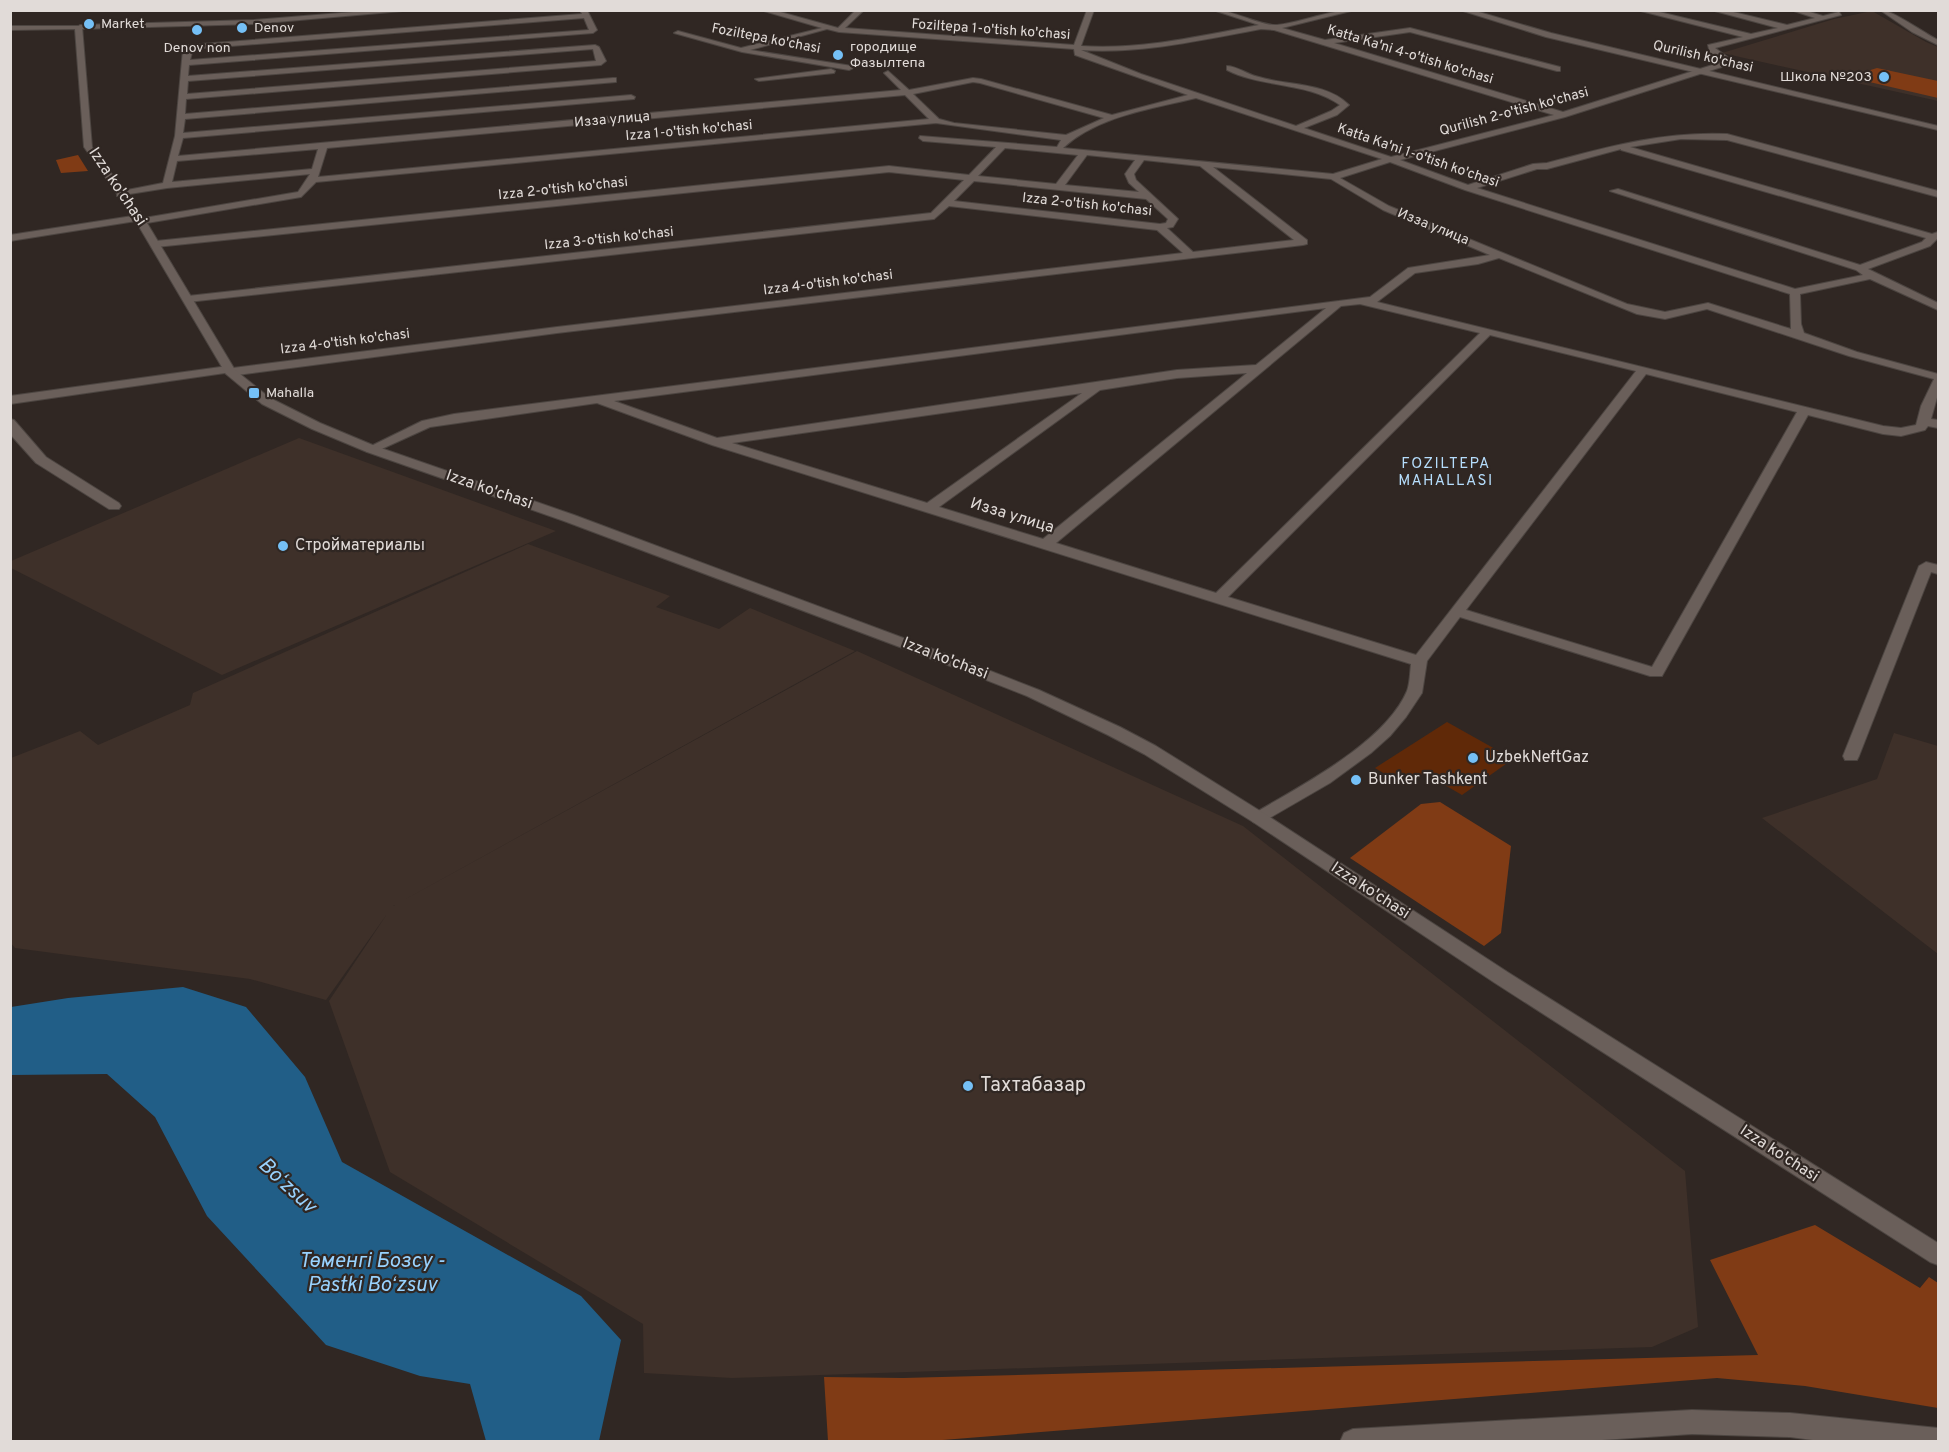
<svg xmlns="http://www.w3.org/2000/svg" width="1949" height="1452" font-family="Overpass,sans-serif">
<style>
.built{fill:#3e3029}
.green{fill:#803b15}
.water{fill:#215e87}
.building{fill:#602908}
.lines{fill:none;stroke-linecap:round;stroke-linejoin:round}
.minor-casing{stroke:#4c4541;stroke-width:2}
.tertiary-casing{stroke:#4c4541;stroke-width:2}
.secondary-casing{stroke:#4c4541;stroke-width:2}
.minor{fill:#6a5f5a;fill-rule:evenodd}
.tertiary{fill:#6a5f5a;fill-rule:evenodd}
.secondary{fill:#6a5f5a;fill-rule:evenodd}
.poi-dot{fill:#75c0f6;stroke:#302723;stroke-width:2}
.labels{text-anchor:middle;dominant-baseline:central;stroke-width:4.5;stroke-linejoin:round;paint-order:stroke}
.far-poi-label{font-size:14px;fill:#e1dbd8;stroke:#302723;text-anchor:start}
.far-street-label{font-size:14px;fill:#e1dbd8;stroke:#302723}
.far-neighbourhood-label{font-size:15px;letter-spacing:1.5px;fill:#b5ddfc;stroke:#302723}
.street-label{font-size:16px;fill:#e1dbd8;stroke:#302723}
.poi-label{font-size:16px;fill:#e1dbd8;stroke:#302723;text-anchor:start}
.near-poi-label{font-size:20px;fill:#e1dbd8;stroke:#302723;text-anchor:start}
.near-water-label{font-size:21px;font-style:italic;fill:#98d2fe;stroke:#302723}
</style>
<rect width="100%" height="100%" fill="#302723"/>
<!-- built -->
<g class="built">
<path d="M1872,11L1926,42L1938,47V101L1722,53L1834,19Z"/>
<path d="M299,438L556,531L222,675L11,568V561Z"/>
<path d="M528,544L670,596L656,607L719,629L750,608L855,651L393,906L857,651L1243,826L1685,1171L1698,1327L1652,1347L732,1378L644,1373L643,1324L390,1172L329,1001L387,914L326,1000L250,979L15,948L10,942L11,758L80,731L98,745L190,705L193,693Z"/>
<path d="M1894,733L1938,746V954L1762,818L1877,779Z"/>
</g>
<!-- green -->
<g class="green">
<path d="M1877,68L1938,81V98L1848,77Z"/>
<path d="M78,155L88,171L61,173L56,160Z"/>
<path d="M1440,802L1511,846L1501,933L1484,946L1350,858L1421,804Z"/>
<path d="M1815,1225L1920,1288L1929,1277L1938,1283V1408L1805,1386L1717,1378L930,1441H828L824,1377L903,1378L1758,1355L1710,1260Z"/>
</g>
<!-- water -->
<path class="water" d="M183,987L246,1007L305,1077L342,1162L581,1296L621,1340L599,1441H486L470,1384L420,1376L326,1345L207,1216L155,1117L107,1074L11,1075V1007L68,998Z"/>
<!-- building -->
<path class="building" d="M1447,722L1513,759L1462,795L1424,773L1405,786L1375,768Z"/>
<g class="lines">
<!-- minor casing -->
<g class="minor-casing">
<g id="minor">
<path d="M378,10H414L254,24L80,29L77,27L80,25L254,20Z"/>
<path d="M580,10H587L597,30L593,33L189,65L188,76L595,45L599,47L606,61L601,65L186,99L185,114L613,78H616V82L185,119L183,133L631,95L635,97L634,99L183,138L178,156L901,90L884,73L888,71L909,90L973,78L981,79L1112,115L1188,95L1075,55L1074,49L839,32L827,29L750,50L852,66L853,68L849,70L742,52L674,33L678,31L741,48L822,28L760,10H773L838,28L856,10H864L845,28L1074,45L1087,10H1094L1081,46C1141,50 1201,36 1259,25L1213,10C1234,10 1260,26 1277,25C1303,22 1328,10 1355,10L1282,28L1325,40L1410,28L1560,67V71H1557L1410,32L1334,43L1563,112L1722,62L1710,53L1708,45L1743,37L1637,10H1651L1751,34L1778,28L1711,10H1725L1787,25L1815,18L1791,10H1803L1823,16L1839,12L1841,15L1715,48L1729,58L1728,65L1565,117L1400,160L1468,185L1533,164L1547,163C1607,147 1664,131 1727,134L1938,191V197L1727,140L1681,139L1630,147L1932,234L1938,232V238L1930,246L1868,269L1938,303V310L1870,279L1800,294L1801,324L1804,333L1857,352L1938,374V394L1931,419L1938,420V428L1928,426L1925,430L1901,436L1883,434L1808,415L1662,676H1650L1460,617L1427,661L1422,693L1406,717L1390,736L1371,753L1330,783L1259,824L1253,822L1250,818L1253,814C1300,786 1385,743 1407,691C1410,683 1410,672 1411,664L712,445L597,403L430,427L375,452H367L365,449L422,421L454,414L1370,297L1408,268L1490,255L1383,210L1331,179L1213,167L1307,240V244L1303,245L557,333L230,376L225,373L10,404V396L228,366L233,368L557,327L1183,253L1157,230L949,206L934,219L188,302L183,299L188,296L931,213L964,180L889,172L156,247L151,244L156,241L889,166L969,175L996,147L923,141L919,138L920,136L1057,147L1061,140L936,123L316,182L301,197L141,224L136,221L10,241V235L139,215L144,218L298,192L310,174L167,188L117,196V192L163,183L175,136L183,49L188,45L582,14ZM584,18L589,30L190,60L193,49ZM1261,29L1274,30L1554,115L1391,157L1304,128L1337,115L1349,105C1326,82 1288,86 1259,77C1248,75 1237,66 1227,66V70C1262,88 1308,82 1340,105L1331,111L1296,126L1141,74L1081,50C1141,54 1202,40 1261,29ZM593,49L596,61L187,94L188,81ZM973,82L980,83L1104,118L1066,135L954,123L939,119L913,94ZM905,95L929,119L318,177L327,148ZM1196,98L1382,159L1333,174L1063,148C1098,116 1151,109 1196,98ZM1005,148L1078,155L1056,184L978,176ZM318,149L312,169L172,182L177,161ZM1621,149V150L1926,238L1922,242L1860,265L1618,189L1610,191L1856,270L1863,275L1795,289L1477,188L1537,169H1547ZM1087,155L1135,160L1125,174L1129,183L1139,192L1065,185ZM1144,160L1200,166L1294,240L1193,252L1167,228L1173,227L1178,219L1176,217L1136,180L1134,174ZM1390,162L1465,190L1790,294L1791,329L1708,303L1665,312L1627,304L1389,206L1340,178ZM974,181L1146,199L1168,219L1166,223L1160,224L954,201ZM1499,258L1637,314L1665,319L1707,309L1849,356L1934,379L1921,406L1916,425L1901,428L1883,426L1377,302L1415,273L1478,264ZM1360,304L1480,333L1216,593L1056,543L1341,306ZM1326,308L1256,365L1177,370L717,438L614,401ZM1490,335L1636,371L1416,655L1228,597ZM1247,373L1043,539L939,507L1100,390L1177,378ZM1646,374L1797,412L1652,667L1466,610ZM1082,393L927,503L732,443Z"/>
<path d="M1880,10C1893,10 1924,33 1938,40V45L1912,32Z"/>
<path d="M831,69L835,71L834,73L759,81L755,79Z"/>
<path d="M10,419L14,420L46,457L119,503L121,506L119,509H109L36,463L10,434Z"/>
<path d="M1926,562L1938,565V574L1931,572L1859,756L1857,760H1845L1843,756L1919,566Z"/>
</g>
</g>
<!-- tertiary casing -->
<g class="tertiary-casing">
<g id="tertiary">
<path d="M1460,10H1472L1551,33L1938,126V130L1546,37Z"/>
<path d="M1692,1410L1790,1413L1938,1428V1442H1828L1790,1437L1692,1434L1572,1442H1340L1344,1433L1353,1429Z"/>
</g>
</g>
<!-- secondary casing -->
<g class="secondary-casing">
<path id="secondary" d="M10,26H82L92,147L144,218L235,370L270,398L320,423L375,446L574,515L965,661L1039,690L1120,727L1156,746L1265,814L1509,973L1938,1243V1265L1930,1262L1495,983L1253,822L1144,754L1108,735L1027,696L953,667L564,521L367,452L312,429L262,404L226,374L134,218L84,147L75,29L10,30Z"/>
</g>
<!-- minor -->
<use href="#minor" class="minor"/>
<!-- tertiary -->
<use href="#tertiary" class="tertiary"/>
<!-- secondary -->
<use href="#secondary" class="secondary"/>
</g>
<!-- markers -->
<g class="poi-dot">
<circle cx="89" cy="24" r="6"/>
<circle cx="242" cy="28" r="6"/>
<circle cx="197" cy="30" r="6"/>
<circle cx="838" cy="55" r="6"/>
<circle cx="1884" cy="77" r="6"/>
<rect x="248" y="387" width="12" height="12" rx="3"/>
<circle cx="283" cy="546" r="6"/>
<circle cx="1473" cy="758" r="6"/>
<circle cx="1356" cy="780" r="6"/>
<circle cx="968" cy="1086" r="6"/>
</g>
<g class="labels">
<!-- far-poi labels -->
<g class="far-poi-label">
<text x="101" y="24">Market</text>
<text x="254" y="28">Denov</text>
<text x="850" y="47">городище<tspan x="850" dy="16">Фазылтепа</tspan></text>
<text x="197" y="48" text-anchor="middle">Denov non</text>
<text x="1872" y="77" text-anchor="end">Школа №203</text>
<text x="266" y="393">Mahalla</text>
</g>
<!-- far-street labels -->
<g class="far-street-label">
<text transform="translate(991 30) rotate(4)">Foziltepa 1-o'tish ko'chasi</text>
<text transform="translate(766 39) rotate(11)">Foziltepa ko'chasi</text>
<text transform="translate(1410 55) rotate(17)">Katta Ka'ni 4-o'tish ko'chasi</text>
<text transform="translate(1703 57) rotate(13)">Qurilish ko'chasi</text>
<text transform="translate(1514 112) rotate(-15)">Qurilish 2-o'tish ko'chasi</text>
<text transform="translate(612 120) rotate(-5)">Изза улица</text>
<text transform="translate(689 131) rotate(-5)">Izza 1-o'tish ko'chasi</text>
<text transform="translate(1418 156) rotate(19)">Katta Ka'ni 1-o'tish ko'chasi</text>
<text transform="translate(563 189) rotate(-6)">Izza 2-o'tish ko'chasi</text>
<text transform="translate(1087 205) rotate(6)">Izza 2-o'tish ko'chasi</text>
<text transform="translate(1433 227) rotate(22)">Изза улица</text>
<text transform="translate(609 239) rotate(-6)">Izza 3-o'tish ko'chasi</text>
<text transform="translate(828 283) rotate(-7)">Izza 4-o'tish ko'chasi</text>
<text transform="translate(345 342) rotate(-7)">Izza 4-o'tish ko'chasi</text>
</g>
<!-- far-neighbourhood labels -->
<g class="far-neighbourhood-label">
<text x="1446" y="464">FOZILTEPA<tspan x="1446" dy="17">MAHALLASI</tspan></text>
</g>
<!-- street labels -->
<g class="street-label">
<text transform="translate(117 187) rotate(56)">Izza ko'chasi</text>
<text transform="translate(489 490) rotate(19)">Izza ko'chasi</text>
<text transform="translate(1012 516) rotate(17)">Изза улица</text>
<text transform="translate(945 659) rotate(21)">Izza ko'chasi</text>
<text transform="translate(1370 891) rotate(33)">Izza ko'chasi</text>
<text transform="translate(1779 1154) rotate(33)">Izza ko'chasi</text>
</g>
<!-- poi labels -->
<g class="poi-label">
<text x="295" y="546">Стройматериалы</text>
<text x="1485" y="758">UzbekNeftGaz</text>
<text x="1368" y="780">Bunker Tashkent</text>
</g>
<!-- near-poi labels -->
<g class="near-poi-label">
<text x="980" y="1086">Тахтабазар</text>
</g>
<!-- near-water labels -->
<g class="near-water-label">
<text transform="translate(287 1186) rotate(43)">Boʻzsuv</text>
<text x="372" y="1261">Төменгі Бозсу -<tspan x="372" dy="24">Pastki Boʻzsuv</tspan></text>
</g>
</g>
<!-- border -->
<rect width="1949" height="1452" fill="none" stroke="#e1dbd8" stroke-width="24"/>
</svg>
